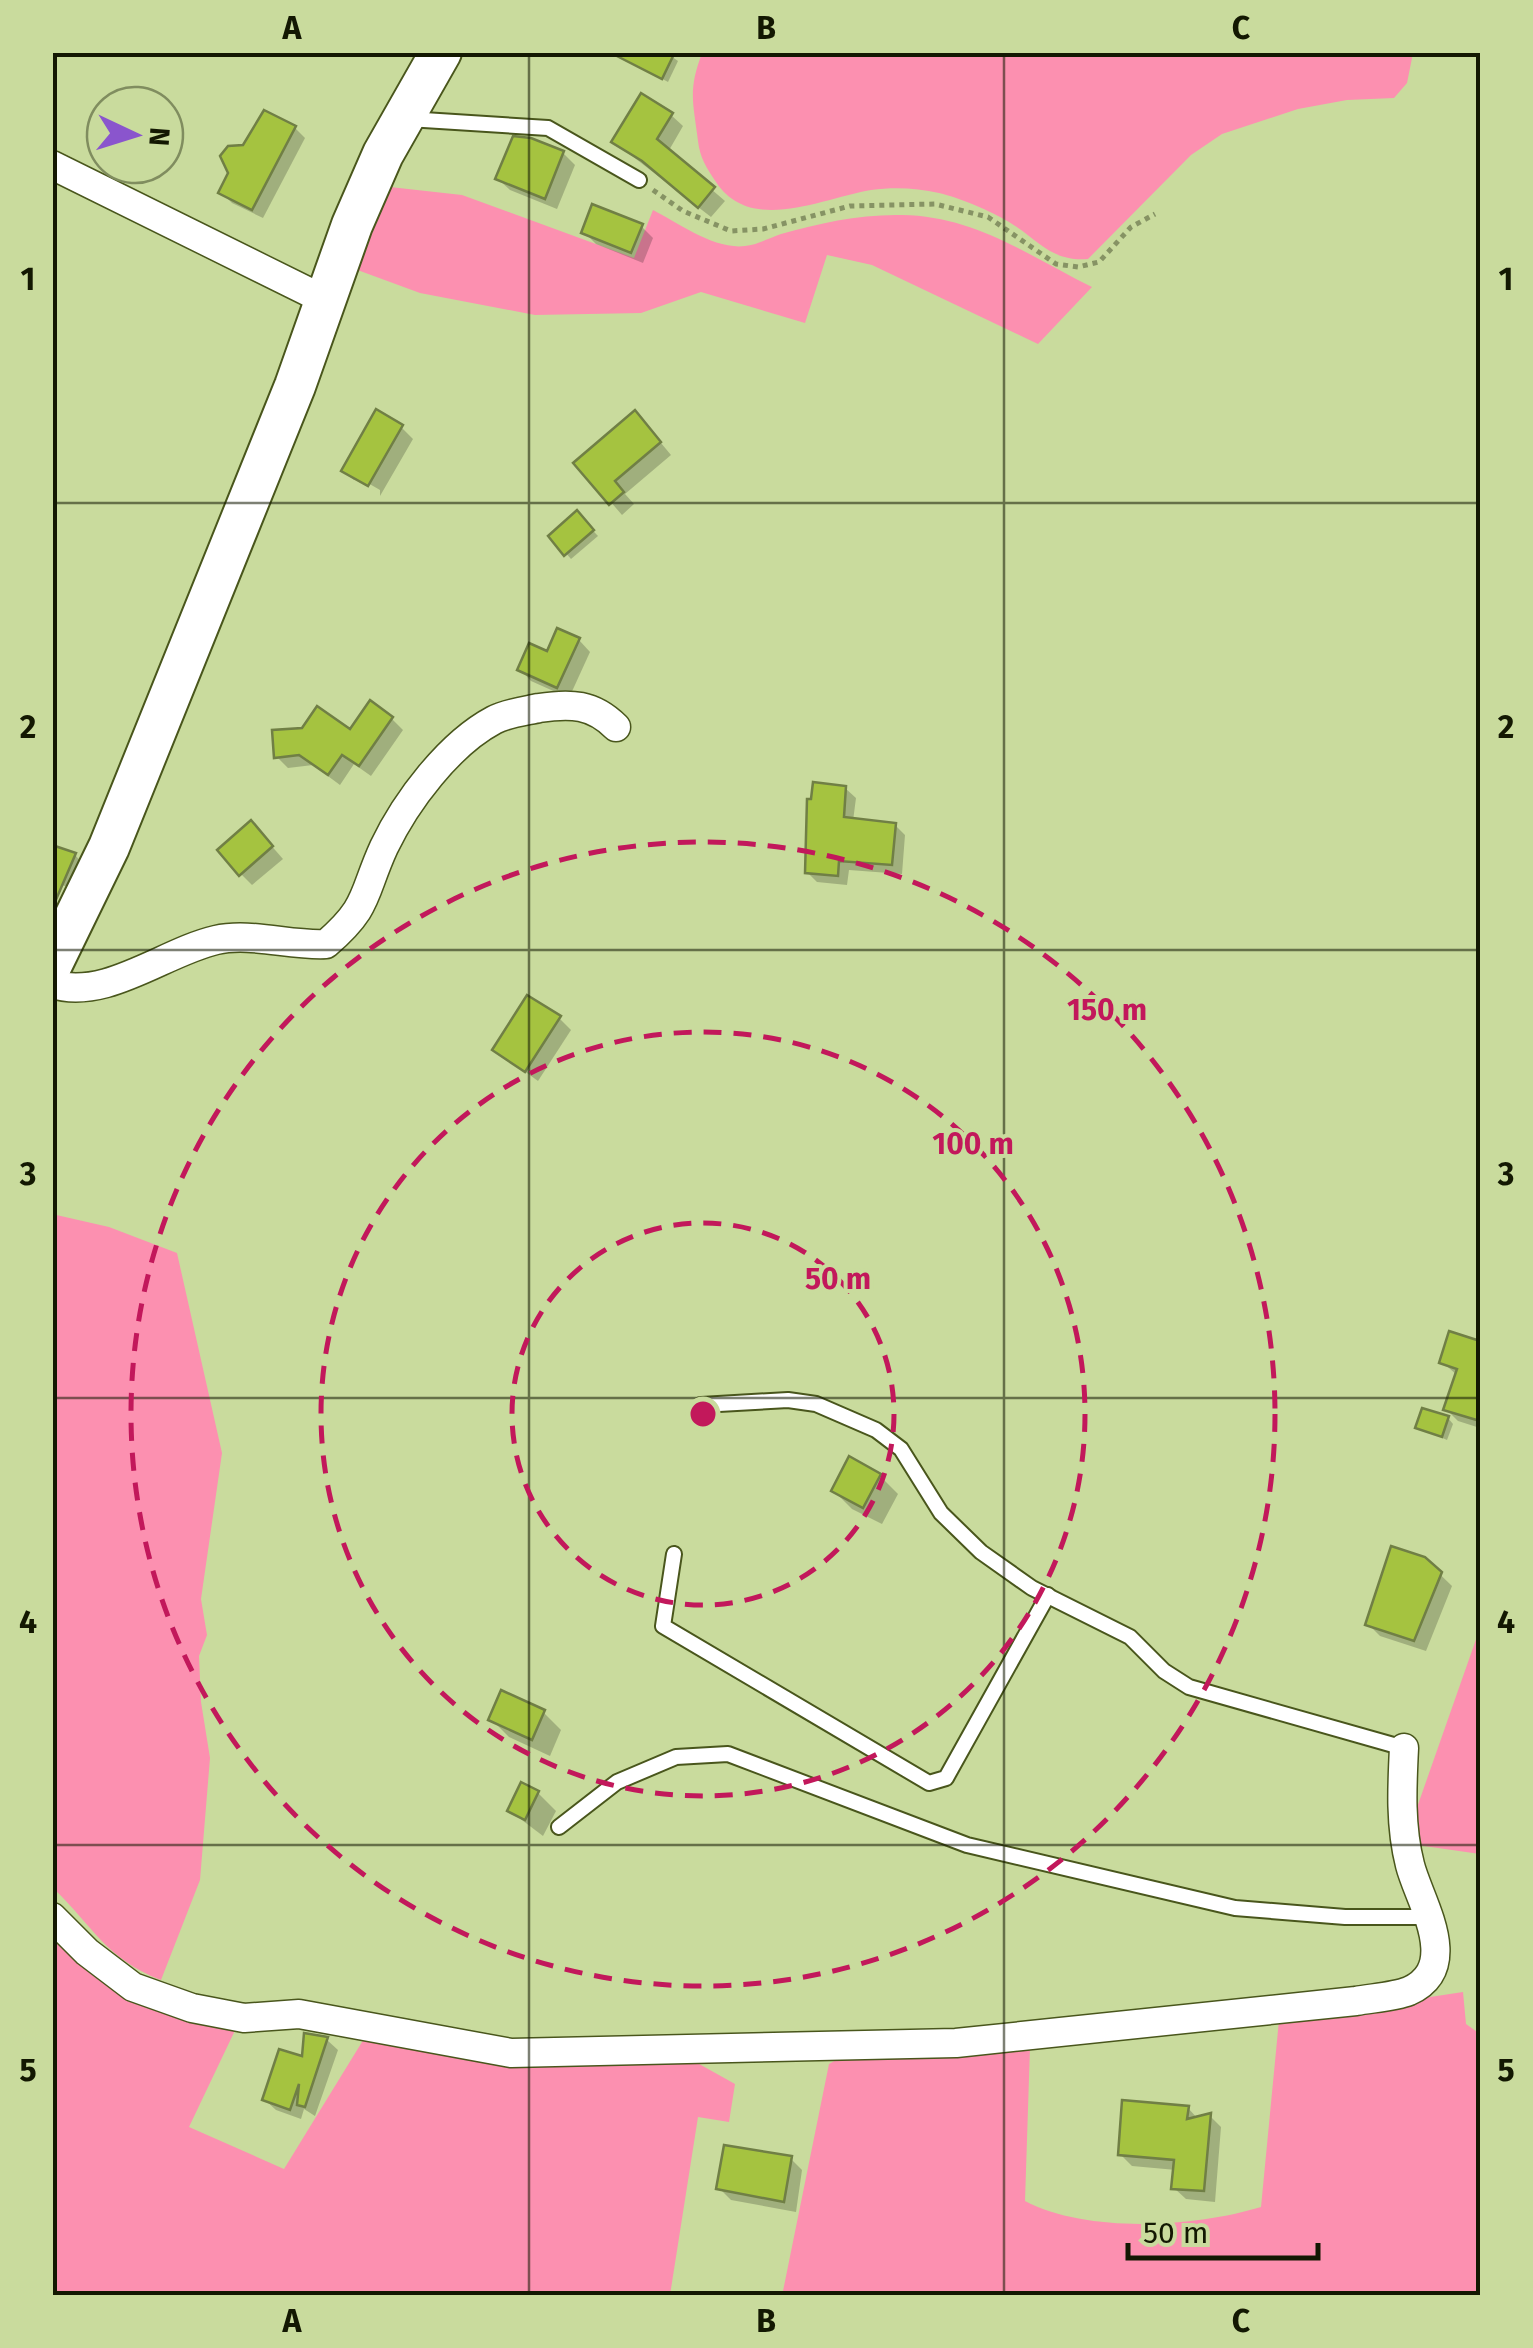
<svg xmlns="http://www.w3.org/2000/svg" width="1533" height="2348" font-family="'Fira Sans',sans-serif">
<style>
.green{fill:#fc90b0}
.shadow{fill:#0003}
.building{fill:#a5c340;stroke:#707f45;stroke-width:2.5}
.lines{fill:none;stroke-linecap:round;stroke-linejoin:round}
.lane-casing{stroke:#49561c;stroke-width:18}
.street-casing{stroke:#49561c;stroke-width:31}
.secondary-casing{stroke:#49561c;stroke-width:44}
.path{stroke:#869364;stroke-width:5;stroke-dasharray:5 5;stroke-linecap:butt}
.lane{stroke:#fff;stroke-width:14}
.street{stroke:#fff;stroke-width:28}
.secondary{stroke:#fff;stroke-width:40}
.grid{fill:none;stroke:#131802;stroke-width:2.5;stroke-opacity:0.55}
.ring{fill:none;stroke:#c2185b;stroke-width:5;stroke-dasharray:18 12}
.centre{fill:#c2185b;stroke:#c9db9d;stroke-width:5}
.ring-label{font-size:30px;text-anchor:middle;font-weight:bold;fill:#c2185b;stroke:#c9db9d;stroke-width:8;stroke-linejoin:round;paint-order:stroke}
.neatline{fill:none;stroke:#131802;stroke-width:4}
.grid-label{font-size:32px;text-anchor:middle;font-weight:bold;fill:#131802}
</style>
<rect width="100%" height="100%" fill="#c9db9d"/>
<!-- green -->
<g class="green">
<path d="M702,53V52L1413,53L1407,83L1394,98L1347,100L1298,109L1222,134L1191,155L1088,259C1051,262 1039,240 1009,222C991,211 960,198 939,193C917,188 894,187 871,190C822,198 751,235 716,182C706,167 700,158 698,141C693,101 688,91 702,53Z"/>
<path d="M381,186L462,195L634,258L653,210C678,223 715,250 745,246C757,245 769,238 781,234C820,223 861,214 902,215C975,216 1029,256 1092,287L1038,344L872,265L827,255L805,323L701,292L641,313L535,315L420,293L352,268Z"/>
<path d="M52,1214L109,1227L177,1253L222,1453L201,1599L207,1635L199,1656L201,1702L210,1758L200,1880L161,1980C106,1959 93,1926 53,1888Z"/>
<path d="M1480,1628V1854L1417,1845L1414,1816Z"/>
<path d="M52,1931L71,1948L239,2022L189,2127L284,2169L370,2029L474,2059L533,2067L692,2060L735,2084L729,2122L698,2117L670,2295H53Z"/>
<path d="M1463,1992L1466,2024L1480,2034V2295L782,2296L829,2064L843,2056L1030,2047L1025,2201C1088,2234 1195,2227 1261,2207L1279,2020Z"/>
</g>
<!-- shadow -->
<g class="shadow">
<path d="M665,52L678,61L668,82L623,57Z"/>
<path d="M671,115L683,126L668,152L725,201L711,217L614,142Z"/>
<path d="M295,128L305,138L263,218L232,203L221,192Z"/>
<path d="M563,153L575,165L557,209L510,190L498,179Z"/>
<path d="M641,226L653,238L643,263L596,244L584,232Z"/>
<path d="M646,425L671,455L625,494L634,504L622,515L577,463Z"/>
<path d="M401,427L413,439L380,496V490L354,475V480L344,470Z"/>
<path d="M577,514L598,536L571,559L551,536Z"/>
<path d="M579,640L590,652L569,698L531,681L520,669Z"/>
<path d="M392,719L403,730L371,776L354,764L340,785L313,765L288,768L277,757L303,730L351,733Z"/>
<path d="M845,788L856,798L853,821L895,825L905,835L902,874L849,870L847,885L817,882L807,872Z"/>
<path d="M262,835L283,859L252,885L241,874Z"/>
<path d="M75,855L86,867L78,890L52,882Z"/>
<path d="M559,1018L571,1030L538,1081L495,1050Z"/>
<path d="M1451,1334L1480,1341V1428L1458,1421L1446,1409L1457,1375L1442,1362Z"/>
<path d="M1448,1418L1453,1424L1447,1440L1418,1427Z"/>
<path d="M880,1476L898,1494L882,1524L852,1509L834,1491Z"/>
<path d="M1424,1559L1452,1586L1426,1651L1380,1636L1368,1624Z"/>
<path d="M543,1712L561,1730L550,1756L509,1737L491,1719Z"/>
<path d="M538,1793L556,1811L543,1836L510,1811Z"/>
<path d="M327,2040L338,2050L315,2116L304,2109L301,2119L276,2110L265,2100Z"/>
<path d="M1188,2108L1198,2119L1210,2116L1221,2127L1215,2202L1186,2199L1174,2188L1176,2170L1132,2166L1120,2154Z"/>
<path d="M791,2159L802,2170L796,2212L731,2200L719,2188Z"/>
</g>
<!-- building -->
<g class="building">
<path d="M609,52H675L662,79Z"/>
<path d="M641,93L673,113L657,139L715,187L698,208L642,161L611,142Z"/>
<path d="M264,110L296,126L252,210L218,193L228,173L220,156L228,146L243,145Z"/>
<path d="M513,136L531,138L564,151L545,199L495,179Z"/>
<path d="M592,204L643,224L631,253L581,233Z"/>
<path d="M376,409L403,425L368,486L341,471Z"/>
<path d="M635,410L661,442L615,481L624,492L609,505L573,463Z"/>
<path d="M577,510L594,530L564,556L548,536Z"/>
<path d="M557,628L580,638L557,688L517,670L529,643L547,651Z"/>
<path d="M370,700L393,717L359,766L342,755L328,775L299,755L274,758L272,730L302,728L317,706L350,729Z"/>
<path d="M813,782L846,786L844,817L896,823L892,865L839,861L838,876L805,873L807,799H811Z"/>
<path d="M251,820L273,846L239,876L217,850Z"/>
<path d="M52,845L76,853L52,909Z"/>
<path d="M527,995L561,1016L525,1072L492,1050Z"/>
<path d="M1449,1331L1480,1341V1421L1443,1410L1457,1369L1439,1363Z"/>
<path d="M1422,1408L1449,1416L1442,1437L1415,1428Z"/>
<path d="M849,1456L881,1474L863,1508L831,1491Z"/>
<path d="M1391,1546L1425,1557L1442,1572L1414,1641L1365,1625Z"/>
<path d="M501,1690L545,1710L532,1740L488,1720Z"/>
<path d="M521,1782L539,1791L525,1820L507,1811Z"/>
<path d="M304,2033L328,2037L305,2107L297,2105L299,2084L290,2110L262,2100L279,2049L302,2056Z"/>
<path d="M1122,2100L1189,2106L1187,2119L1211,2113L1204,2191L1171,2189L1174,2160L1118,2155Z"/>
<path d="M724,2145L792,2156L784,2202L716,2189Z"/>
</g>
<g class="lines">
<!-- lane casing -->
<g class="lane-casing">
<g id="lane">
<path d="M408,119L548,128L639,180"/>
<path d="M701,1405L788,1400L816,1404L876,1430L901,1449L941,1513L981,1552L1032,1588L1130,1637L1164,1671L1189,1687L1404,1748"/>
<path d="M674,1554L663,1626L929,1783L946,1778L1048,1595"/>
<path d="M559,1827L617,1782L676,1757L728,1754L967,1845L1235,1908L1345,1917H1429"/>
</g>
</g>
<!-- street casing -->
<g class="street-casing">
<g id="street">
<path d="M52,165L325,300"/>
<path d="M52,984C106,1001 164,952 216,940C250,932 291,946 326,944C370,906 362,895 384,847C406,801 449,744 494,720C507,713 525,711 539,708C571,703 593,704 616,727"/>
<path d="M52,1917L87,1952L133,1987L192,2008L244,2018L299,2014L511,2053L956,2043L1356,2001C1372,1998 1394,1997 1409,1991C1463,1966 1419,1901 1410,1865C1400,1826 1402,1787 1404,1748"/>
</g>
</g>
<!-- secondary casing -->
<g class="secondary-casing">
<path id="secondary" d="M52,964L109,847L295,386L352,225L383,154L441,52"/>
</g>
<!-- path -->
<path class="path" d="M653,190L683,211L731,231L763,229L850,206L935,204L988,217L1056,264L1078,267L1099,262L1131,227L1155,214"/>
<!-- lane -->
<use href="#lane" class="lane"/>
<!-- street -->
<use href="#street" class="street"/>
<!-- secondary -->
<use href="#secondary" class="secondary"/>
</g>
<!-- grid -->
<path class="grid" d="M529,52V2296M1004,52V2296M52,503H1480M52,950H1480M52,1398H1480M52,1845H1480"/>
<!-- distance rings -->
<g class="ring">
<circle cx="703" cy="1414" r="191"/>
<circle cx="703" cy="1414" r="382"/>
<circle cx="703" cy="1414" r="572"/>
</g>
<circle cx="703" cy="1414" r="15" class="centre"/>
<g class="ring-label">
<text x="1107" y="1020">150 m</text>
<text x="973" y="1154">100 m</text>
<text x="838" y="1289">50 m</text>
</g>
<!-- border -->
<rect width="1533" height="2348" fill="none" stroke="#c9db9d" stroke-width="110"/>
<!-- north arrow -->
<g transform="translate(135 135) rotate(94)"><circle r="48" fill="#c9db9d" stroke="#808d5f" stroke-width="2.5"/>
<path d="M0-8L18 38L0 25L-18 38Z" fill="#8a55cd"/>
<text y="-15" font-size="28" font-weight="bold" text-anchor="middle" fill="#131802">N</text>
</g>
<!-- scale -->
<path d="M1128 2243v15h190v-15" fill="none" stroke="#131802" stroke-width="5"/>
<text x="1143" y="2243" font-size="30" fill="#131802" stroke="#c9db9d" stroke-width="8" paint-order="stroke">50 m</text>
<rect x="55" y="55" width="1423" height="2238" class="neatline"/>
<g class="grid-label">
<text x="292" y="39">A</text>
<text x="766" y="39">B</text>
<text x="1241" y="39">C</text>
<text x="28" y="290">1</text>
<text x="1506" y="290">1</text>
<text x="28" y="738">2</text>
<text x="1506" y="738">2</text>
<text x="28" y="1185">3</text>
<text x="1506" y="1185">3</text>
<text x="28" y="1633">4</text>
<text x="1506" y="1633">4</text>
<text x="28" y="2081">5</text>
<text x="1506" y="2081">5</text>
<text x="292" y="2332">A</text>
<text x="766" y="2332">B</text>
<text x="1241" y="2332">C</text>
</g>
</svg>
